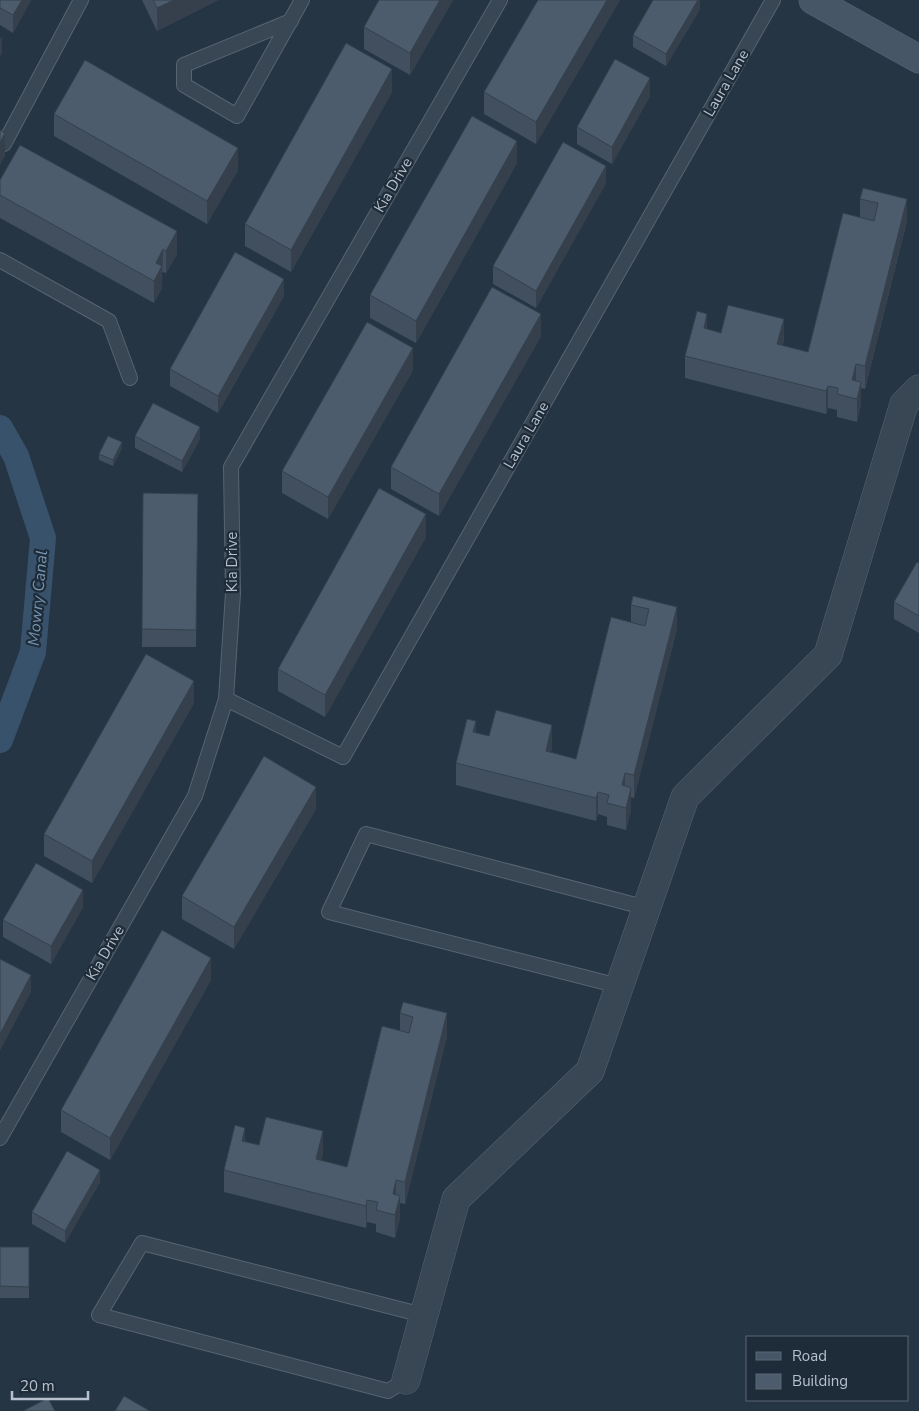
<svg xmlns="http://www.w3.org/2000/svg" width="919" height="1411" font-family="'Nunito Sans',sans-serif">
<style>
.lines{fill:none;stroke-linecap:round;stroke-linejoin:round}
.canal{stroke:#38526b;stroke-width:26}
.lane-casing{stroke:#586470;stroke-width:16}
.street-casing{stroke:#586470;stroke-width:29}
.secondary-casing{stroke:#586470;stroke-width:29}
.lane{stroke:#394653;stroke-width:14}
.street{stroke:#394653;stroke-width:28}
.secondary{stroke:#475666;stroke-width:28}
.wall{fill:#414f5e}
.shaded-wall{fill:#35404c}
.building{fill:#4c5c6d;stroke:#35404c}
.labels{text-anchor:middle;dominant-baseline:central;stroke-width:4.5;stroke-linejoin:round;paint-order:stroke}
.street-label{font-size:15px;fill:#b7c1cd;stroke:#1e2b38}
.water-label{font-size:16px;font-style:italic;fill:#7595b1;stroke:#1e2b38}
</style>
<rect width="100%" height="100%" fill="#253543"/>
<g class="lines">
<!-- canal -->
<path class="canal" d="M0,428L16,456L43,538L33,652L0,740"/>
<!-- lane casing -->
<g class="lane-casing">
<g id="lane">
<path d="M291,21L184,65V85L237,116L302,0"/>
<path d="M4,144L81,0"/>
<path d="M0,260L109,321L130,378"/>
<path d="M226,699L343,757L773,0"/>
<path d="M619,986L329,912L366,834L647,908"/>
<path d="M0,1138L195,796L226,699L233,593L231,467L500,0"/>
<path d="M406,1380L388,1391L99,1315L142,1243L423,1315"/>
</g>
</g>
<!-- street casing -->
<g class="street-casing">
<path id="street" d="M406,1380L456,1199L590,1071L685,797L828,655L904,404L919,389"/>
</g>
<!-- secondary casing -->
<g class="secondary-casing">
<path id="secondary" d="M813,0L919,59"/>
</g>
<!-- lane -->
<use href="#lane" class="lane"/>
<!-- street -->
<use href="#street" class="street"/>
<!-- secondary -->
<use href="#secondary" class="secondary"/>
</g>
<!-- wall -->
<g class="wall">
<path d="M0,0H31L13,33L0,25Z"/>
<path d="M142,0H218L157,31Z"/>
<path d="M453,0L410,75L364,49V27Z"/>
<path d="M538,0H620L536,144L484,114V92Z"/>
<path d="M700,0V9L666,66L633,47V35Z"/>
<path d="M392,92L291,272L245,246V224Z"/>
<path d="M650,96L612,164L577,144V127Z"/>
<path d="M54,114L238,170L207,224L54,136Z"/>
<path d="M517,163L416,343L370,318V295Z"/>
<path d="M0,180L177,254L166,273L163,272L162,273V288L154,303L0,218Z"/>
<path d="M606,183L536,308L493,284V266Z"/>
<path d="M863,188L907,221L865,389L861,388V404L857,422L837,417V410L828,408L826,414L685,378V356L707,329L721,333L784,341L782,346L808,352L860,217V199Z"/>
<path d="M284,296L218,413L170,386V369Z"/>
<path d="M541,336L439,516L391,489V467Z"/>
<path d="M413,370L328,519L282,493V471Z"/>
<path d="M135,436L200,439L182,472L135,448Z"/>
<path d="M122,448L113,466L99,460V454Z"/>
<path d="M143,493L198,494L196,647H142Z"/>
<path d="M426,537L325,717L278,691V669Z"/>
<path d="M919,563V633L894,619V602Z"/>
<path d="M633,596L677,629L634,798L631,797V810L626,830L607,825V817L598,814L596,821L456,785V763L476,733L489,736L552,747L551,752L576,759L631,622V605Z"/>
<path d="M194,703L92,883L44,856V834Z"/>
<path d="M316,809L234,949L182,919V896Z"/>
<path d="M83,907L51,964L3,937V920Z"/>
<path d="M211,980L110,1160L61,1132V1110Z"/>
<path d="M403,1002L447,1036L405,1204L400,1203V1218L395,1238L376,1232V1224L367,1222L366,1228L224,1192V1170L245,1141L259,1145L323,1154L321,1160L347,1167L400,1031V1013Z"/>
<path d="M100,1182L65,1243L32,1224V1212Z"/>
<rect x="0" y="1247" width="29" height="51"/>
</g>
<!-- shaded-wall -->
<g class="shaded-wall">
<path d="M22,0H31L13,33V15Z"/>
<path d="M174,0H218L157,31V8Z"/>
<path d="M440,0H453L410,75V53Z"/>
<path d="M607,0H620L536,144V122Z"/>
<path d="M698,0H700V9L666,66V54Z"/>
<path d="M2,36V53L0,57V39Z"/>
<path d="M392,69V92L291,272V250Z"/>
<path d="M650,78V96L612,164V147Z"/>
<path d="M5,133V156L0,165V143Z"/>
<path d="M517,141V163L416,343V321Z"/>
<path d="M238,148V170L207,224V201Z"/>
<path d="M606,166V183L536,308V291Z"/>
<path d="M907,199V221L865,389V366Z"/>
<path d="M177,231V254L166,273V251Z"/>
<path d="M163,249L162,288L154,303V281L156,263Z"/>
<path d="M284,279V296L218,413V396Z"/>
<path d="M541,314V336L439,516V494Z"/>
<path d="M707,314V336L704,328Z"/>
<path d="M784,319V341L777,367V344Z"/>
<path d="M413,348V370L328,519V497Z"/>
<path d="M856,364V387L852,380Z"/>
<path d="M861,382V404L857,422V399Z"/>
<path d="M828,386V408L826,414V391Z"/>
<path d="M200,427V439L182,472V461Z"/>
<path d="M122,442V448L113,466V460Z"/>
<path d="M426,514V537L325,717V695Z"/>
<path d="M677,607V629L634,798V775Z"/>
<path d="M194,681V703L92,883V861Z"/>
<path d="M476,721V743L473,732Z"/>
<path d="M552,725V747L546,773V751Z"/>
<path d="M625,773V795L622,808V785Z"/>
<path d="M316,787V809L234,949V927Z"/>
<path d="M631,788V810L626,830V808Z"/>
<path d="M598,792V814L596,821V798Z"/>
<path d="M83,890V907L51,964V946Z"/>
<path d="M211,958V980L110,1160V1138Z"/>
<path d="M31,975V992L0,1051V1034Z"/>
<path d="M447,1013V1036L405,1204V1182Z"/>
<path d="M245,1128V1150L242,1141Z"/>
<path d="M323,1131V1154L316,1181V1159Z"/>
<path d="M100,1170V1182L65,1243V1231Z"/>
<path d="M396,1180V1202L393,1216V1194Z"/>
<path d="M400,1196V1218L395,1238V1215Z"/>
<path d="M367,1200V1222L366,1228V1206Z"/>
</g>
<!-- building -->
<g class="building">
<path d="M0,0H22L13,15L0,8Z"/>
<path d="M153,0H174L157,8Z"/>
<path d="M379,0H440L410,53L364,27Z"/>
<path d="M538,0H607L536,122L484,92Z"/>
<path d="M653,0H698L666,54L633,35Z"/>
<path d="M346,43L392,69L291,250L245,224Z"/>
<path d="M615,59L650,78L612,147L577,127Z"/>
<path d="M85,60L238,148L207,201L54,114Z"/>
<path d="M472,116L517,141L416,321L370,295Z"/>
<path d="M0,130L5,133L0,143Z"/>
<path d="M563,142L606,166L536,291L493,266Z"/>
<path d="M20,145L177,231L166,251L163,249L156,263L162,266L154,281L0,195V180Z"/>
<path d="M863,188L907,199L865,366L856,364L852,380L861,382L857,399L837,394L838,388L828,386L826,391L685,356L697,311L707,314L704,328L721,333L728,305L784,319L777,344L808,352L843,213L874,221L878,203L860,199Z"/>
<path d="M235,252L284,279L218,396L170,369Z"/>
<path d="M492,287L541,314L439,494L391,467Z"/>
<path d="M367,322L413,348L328,497L282,471Z"/>
<path d="M153,403L200,427L182,461L135,436Z"/>
<path d="M108,436L122,442L113,460L99,454Z"/>
<path d="M379,488L426,514L325,695L278,669Z"/>
<path d="M143,493L198,494L196,630L142,629Z"/>
<path d="M917,562L919,563V616L894,602Z"/>
<path d="M633,596L677,607L634,775L625,773L622,785L631,788L626,808L607,803L609,795L598,792L596,798L456,763L467,719L476,721L473,732L489,736L496,710L552,725L546,751L576,759L611,617L645,626L649,609L631,605Z"/>
<path d="M146,654L194,681L92,861L44,834Z"/>
<path d="M264,756L316,787L234,927L182,896Z"/>
<path d="M36,863L83,890L51,946L3,920Z"/>
<path d="M162,930L211,958L110,1138L61,1110Z"/>
<path d="M0,959L31,975L0,1034Z"/>
<path d="M403,1002L447,1013L405,1182L396,1180L393,1194L400,1196L395,1215L376,1210L378,1202L367,1200L366,1206L224,1170L235,1125L245,1128L242,1141L259,1145L266,1117L323,1131L316,1159L347,1167L382,1026L409,1033L413,1017L400,1013Z"/>
<path d="M67,1151L100,1170L65,1231L32,1212Z"/>
<path d="M0,1247H29V1287L0,1286Z"/>
<path d="M124,1396L150,1411H115Z"/>
<path d="M48,1398L55,1411H23Z"/>
</g>
<g class="labels">
<!-- street labels -->
<g class="street-label">
<text transform="translate(726 83) rotate(-60)">Laura Lane</text>
<text transform="translate(393 185) rotate(-60)">Kia Drive</text>
<text transform="translate(526 435) rotate(-60)">Laura Lane</text>
<text transform="translate(232 562) rotate(-90)">Kia Drive</text>
<text transform="translate(105 953) rotate(-60)">Kia Drive</text>
</g>
<!-- water labels -->
<g class="water-label">
<text transform="translate(38 598) rotate(-85)">Mowry Canal</text>
</g>
</g>
<!-- legend -->
<rect x="746" y="1336" width="162" height="65" fill="#1e2b38" stroke="#5b6774"/>
<rect x="756" y="1352" width="25" height="8" fill="#475666" stroke="#5b6774"/>
<text x="792" y="1361" font-size="15" fill="#b7c1cd">Road</text>
<rect x="756" y="1374" width="25" height="15" fill="#4c5c6d" stroke="#5b6774"/>
<text x="792" y="1386" font-size="15" fill="#b7c1cd">Building</text>
<!-- scale -->
<path d="M12 1391v8h76v-8" fill="none" stroke="#b7c1cd" stroke-width="2.5"/>
<text x="20" y="1391" font-size="15" fill="#b7c1cd" stroke="#1e2b38" stroke-width="4" paint-order="stroke">20 m</text>
</svg>
